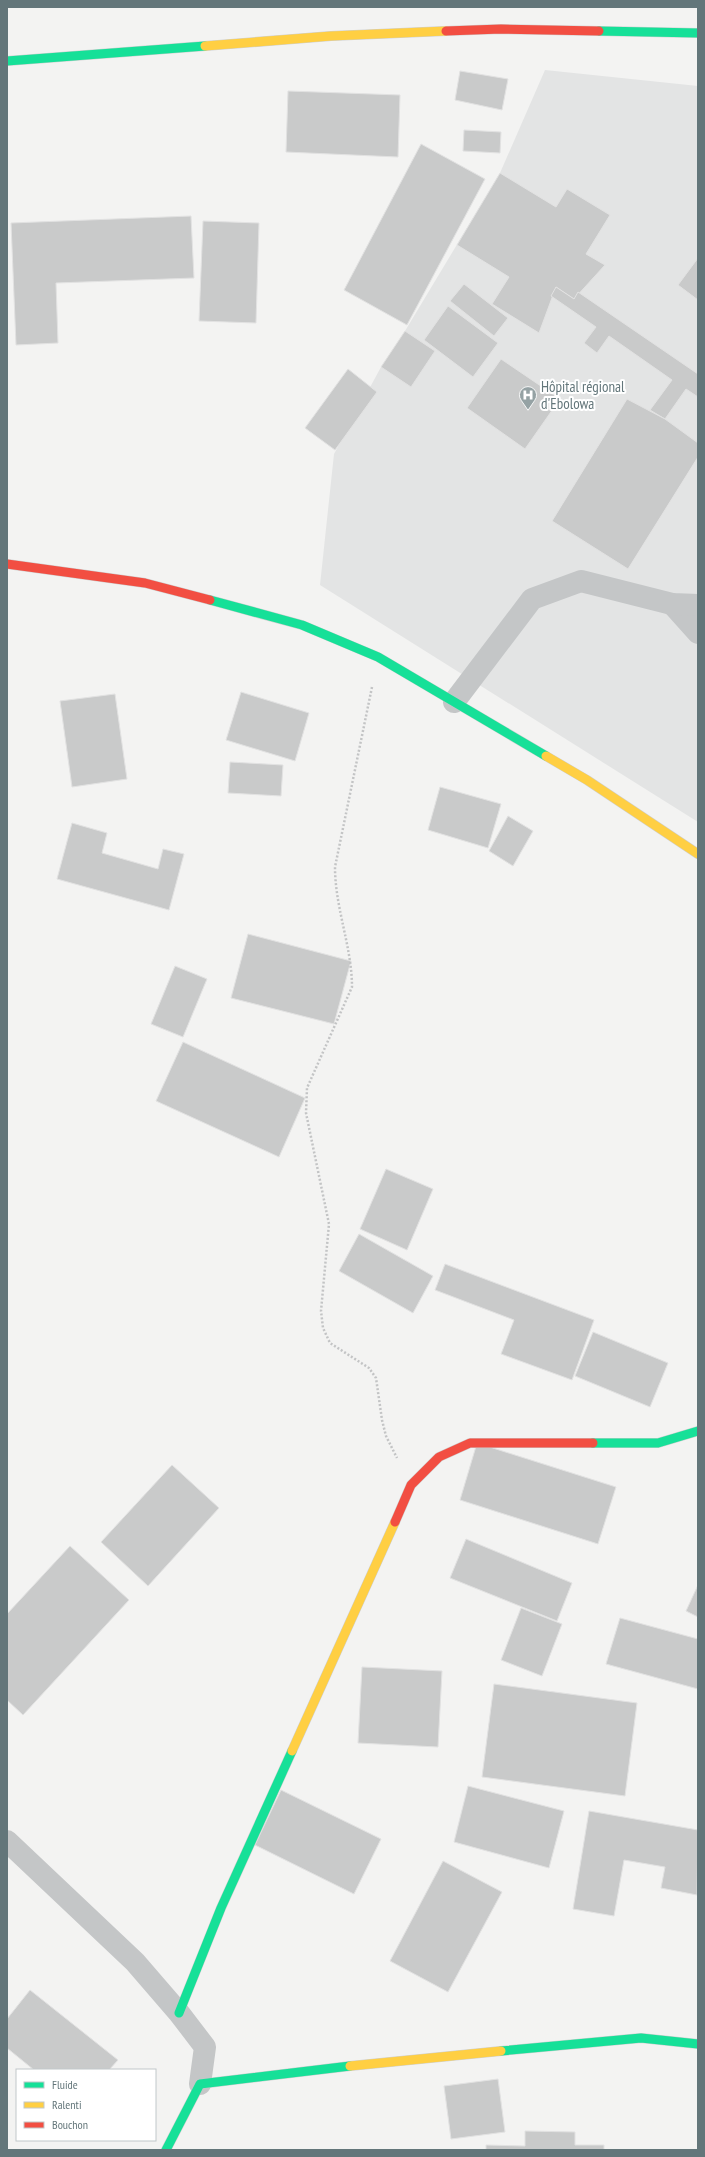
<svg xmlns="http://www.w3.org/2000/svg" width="705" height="2157" font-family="'PT Sans Narrow',sans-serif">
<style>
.built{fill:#e3e4e4}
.building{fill:#c9caca;stroke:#e2e2e2}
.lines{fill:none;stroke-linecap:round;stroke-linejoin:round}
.fast-casing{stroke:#cecfcf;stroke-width:10}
.slow-casing{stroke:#cecfcf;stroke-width:10}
.jam-casing{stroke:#cecfcf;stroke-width:10}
.path{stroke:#c3c4c5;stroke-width:2.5;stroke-dasharray:2 2;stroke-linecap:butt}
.street{stroke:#c4c6c7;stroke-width:22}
.fast{stroke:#16e098;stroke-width:9}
.slow{stroke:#ffcf43;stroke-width:9}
.jam{stroke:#f24e42;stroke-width:9}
.labels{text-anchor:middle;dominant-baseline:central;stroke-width:4;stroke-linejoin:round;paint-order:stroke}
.poi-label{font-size:15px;fill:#63767a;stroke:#fff;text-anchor:start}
</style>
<rect width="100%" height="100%" fill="#f3f3f2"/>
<!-- built -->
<path class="built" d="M545,70L698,86V822L320,585L334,454L381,367L405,331L500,173Z"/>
<!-- building -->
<g class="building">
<path d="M460,71L508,79L502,110L455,100Z"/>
<path d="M288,91L400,95L398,157L286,152Z"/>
<path d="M464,130L501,132L500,153L463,151Z"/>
<path d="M421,144L485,179L407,325L344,290Z"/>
<path d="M500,173L556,207L567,189L610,215L586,254L605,265L574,299L556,287L539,333L492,304L509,277L457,245Z"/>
<path d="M191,216L194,278L56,283L58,343L16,345L11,223Z"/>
<path d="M203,221L259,223L256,323L199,321Z"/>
<path d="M698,258V300L678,285Z"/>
<path d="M464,284L508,318L494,336L450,301Z"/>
<path d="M556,287L574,299L578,292L698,374V397L686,389L665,419L650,410L672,380L609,336L597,353L584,343L596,327L551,296Z"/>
<path d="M448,306L498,343L473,377L424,340Z"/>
<path d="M405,331L435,351L411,387L381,367Z"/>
<path d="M501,359L560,399L525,449L467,408Z"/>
<path d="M348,369L377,392L335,450L305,428Z"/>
<path d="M627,399L665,419L698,443V457L628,569L552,521Z"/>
<path d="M241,692L309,713L295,761L226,740Z"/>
<path d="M115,694L127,779L72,787L60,701Z"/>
<path d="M230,762L283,765L281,796L228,793Z"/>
<path d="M440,787L501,804L488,848L428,830Z"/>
<path d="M508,816L533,831L513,866L489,851Z"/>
<path d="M72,823L107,833L102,853L158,869L163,849L184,854L169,910L57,879Z"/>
<path d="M248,934L351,961L334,1024L231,998Z"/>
<path d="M175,966L207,979L183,1037L151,1024Z"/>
<path d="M183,1042L305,1098L279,1157L156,1101Z"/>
<path d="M386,1169L433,1189L407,1250L360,1229Z"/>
<path d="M359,1234L433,1276L413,1313L339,1271Z"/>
<path d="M445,1264L594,1320L572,1380L501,1354L514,1320L435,1290Z"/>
<path d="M593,1332L668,1363L650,1407L575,1376Z"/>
<path d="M477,1443L616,1487L598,1544L460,1500Z"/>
<path d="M172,1465L219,1508L148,1586L101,1542Z"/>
<path d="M466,1539L572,1583L557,1621L450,1578Z"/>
<path d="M70,1546L129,1600L23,1715L7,1700V1614Z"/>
<path d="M698,1585V1617L686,1611Z"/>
<path d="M521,1608L562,1624L542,1676L501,1660Z"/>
<path d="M620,1618L698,1639V1689L606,1664Z"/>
<path d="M362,1667L442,1671L438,1747L358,1743Z"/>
<path d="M494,1684L637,1703L625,1796L482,1777Z"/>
<path d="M468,1786L564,1811L549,1868L454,1842Z"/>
<path d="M281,1790L381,1839L354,1894L255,1845Z"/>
<path d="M589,1811L698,1830L697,1895L661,1888L665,1867L624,1860L614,1916L573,1909Z"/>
<path d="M443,1861L502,1892L448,1992L390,1961Z"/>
<path d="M30,1990L118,2060L109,2070H34L7,2048V2019Z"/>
<path d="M498,2079L505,2132L451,2139L444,2086Z"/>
<path d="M525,2131L575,2132V2145H604V2150H486V2145L525,2146Z"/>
</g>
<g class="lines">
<!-- fast casing -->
<g class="fast-casing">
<g id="fast">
<path d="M599,31L698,33"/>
<path d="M7,61L205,46"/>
<path d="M210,600L302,625L378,657L546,756"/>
<path d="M593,1443H658L698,1431"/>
<path d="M179,2013L221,1908L292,1751"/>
<path d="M501,2051L641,2038L698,2044"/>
<path d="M166,2150L200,2084L350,2066"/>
</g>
</g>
<!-- slow casing -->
<g class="slow-casing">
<g id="slow">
<path d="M205,46L331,36L446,31"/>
<path d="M546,756L587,780L698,854"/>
<path d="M292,1751L395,1522"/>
<path d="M350,2066L501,2051"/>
</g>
</g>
<!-- jam casing -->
<g class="jam-casing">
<g id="jam">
<path d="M446,31L501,29L599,31"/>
<path d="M7,564L145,583L210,600"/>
<path d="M395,1522L411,1485L439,1457L470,1443H593"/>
</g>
</g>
<!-- path -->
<path class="path" d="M372,687L335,867C335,908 352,947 352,987L307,1088L306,1113L329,1224L321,1311L323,1328L330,1343L369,1368L376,1378L382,1420L386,1436L397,1458"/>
<!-- street -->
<g class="street">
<path d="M672,604L698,633"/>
<path d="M454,702L532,599L581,581L672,604L698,605"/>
<path d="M7,1841L135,1962L179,2013L205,2047L200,2084"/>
</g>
<!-- fast -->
<use href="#fast" class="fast"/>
<!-- slow -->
<use href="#slow" class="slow"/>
<!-- jam -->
<use href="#jam" class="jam"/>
</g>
<!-- icons -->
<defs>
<g id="hospital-pin" transform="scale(0.9)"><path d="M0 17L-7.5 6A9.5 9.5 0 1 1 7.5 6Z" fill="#95a2a4" stroke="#fff"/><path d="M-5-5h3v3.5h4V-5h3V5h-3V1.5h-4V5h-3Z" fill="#fff"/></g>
</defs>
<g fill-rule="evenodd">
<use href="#hospital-pin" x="528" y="395"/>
</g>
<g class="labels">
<!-- poi labels -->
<g class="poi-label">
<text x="541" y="386">Hôpital régional<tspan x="541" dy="17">d'Ebolowa</tspan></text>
</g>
</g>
<!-- border -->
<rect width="705" height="2157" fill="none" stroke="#63767a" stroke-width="16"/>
<!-- legend -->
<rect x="16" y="2069" width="140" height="72" fill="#ffffff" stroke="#c1c8ca"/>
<rect x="24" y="2082" width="20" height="6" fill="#16e098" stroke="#c1c8ca"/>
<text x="52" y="2089" font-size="12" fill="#63767a">Fluide</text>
<rect x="24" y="2102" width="20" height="6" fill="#ffcf43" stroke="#c1c8ca"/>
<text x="52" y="2109" font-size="12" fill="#63767a">Ralenti</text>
<rect x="24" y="2122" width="20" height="6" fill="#f24e42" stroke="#c1c8ca"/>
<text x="52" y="2129" font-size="12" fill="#63767a">Bouchon</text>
</svg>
